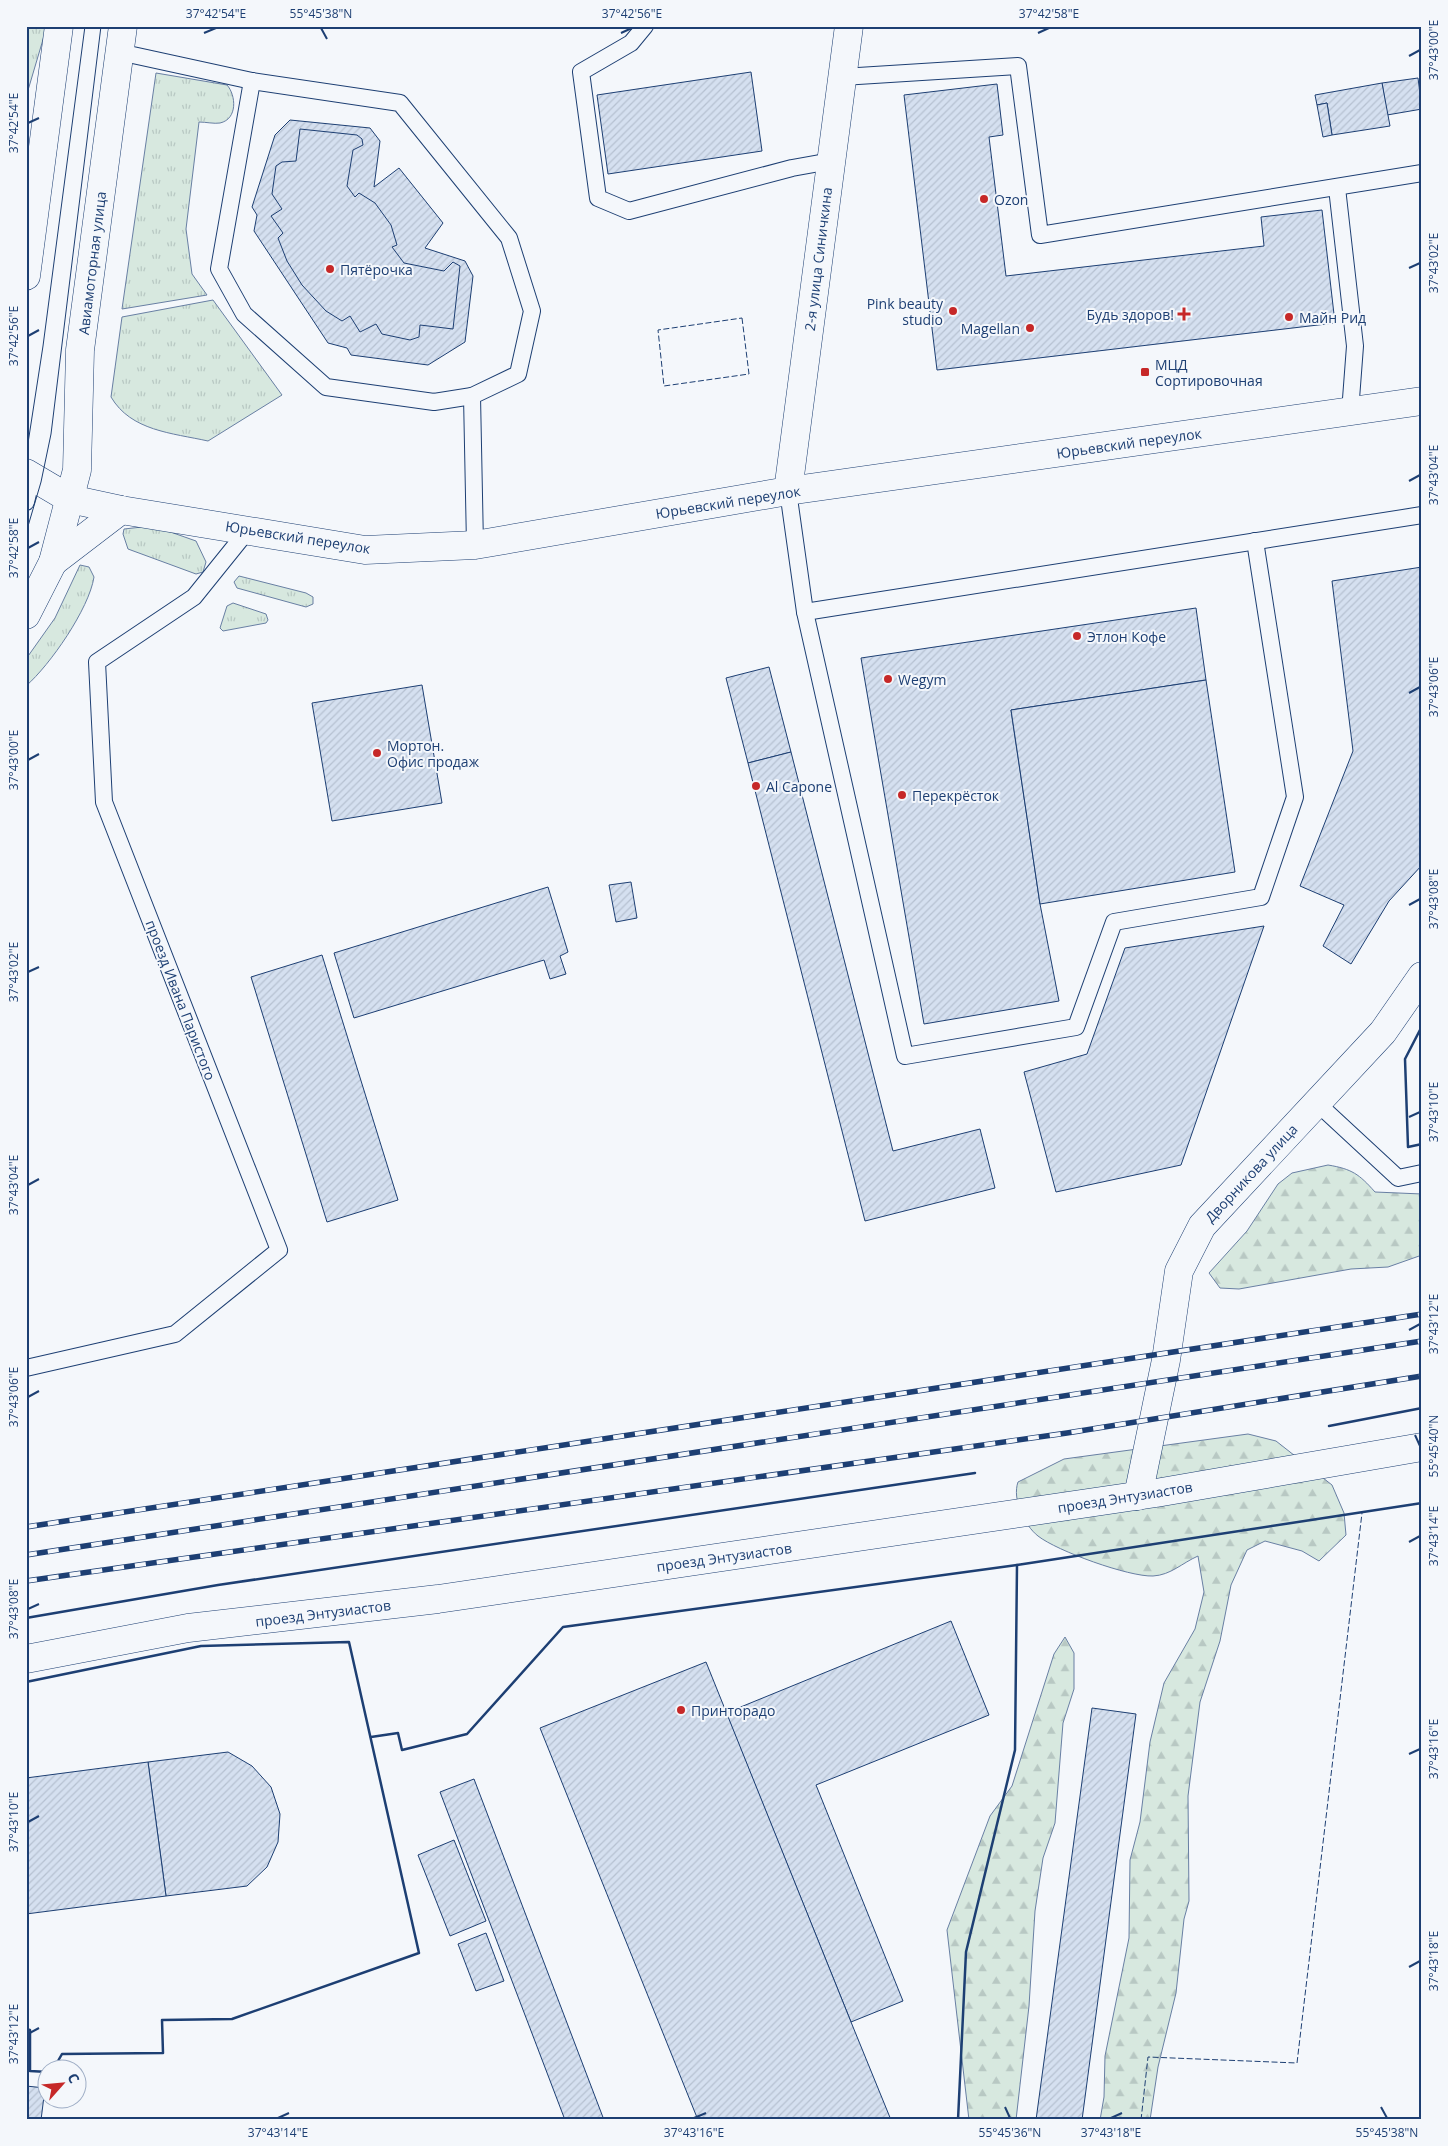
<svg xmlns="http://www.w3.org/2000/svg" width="1448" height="2146" font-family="'Open Sans',sans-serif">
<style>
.grass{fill:url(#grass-tufts);stroke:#687fa3}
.forest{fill:url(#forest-firs);stroke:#687fa3}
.building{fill:url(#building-hatch);stroke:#1d3f73}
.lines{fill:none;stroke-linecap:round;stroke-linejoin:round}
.service-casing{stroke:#1d3f73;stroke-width:18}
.minor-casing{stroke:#1d3f73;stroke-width:29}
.tertiary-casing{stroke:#1d3f73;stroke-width:29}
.secondary-casing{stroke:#1d3f73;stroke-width:29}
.service{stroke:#f4f7fb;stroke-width:16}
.minor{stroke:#f4f7fb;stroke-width:28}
.tertiary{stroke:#f4f7fb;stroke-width:28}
.secondary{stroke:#f4f7fb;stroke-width:28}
.tram{stroke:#1d3f73;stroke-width:1}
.rail-casing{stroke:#1d3f73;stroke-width:5.5}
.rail{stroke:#f4f7fb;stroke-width:4;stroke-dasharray:11;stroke-linecap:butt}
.fence{stroke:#1d3f73;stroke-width:1;stroke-dasharray:6 2.5;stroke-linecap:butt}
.wall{stroke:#1d3f73;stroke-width:2.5}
.ticks{fill:none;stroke:#1d3f73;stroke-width:2}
.poi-dot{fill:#c62828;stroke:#f4f7fb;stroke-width:2}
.labels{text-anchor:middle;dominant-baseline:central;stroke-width:4;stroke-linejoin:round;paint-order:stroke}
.poi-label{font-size:14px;fill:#1d3f73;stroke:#f4f7fb;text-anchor:start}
.street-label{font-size:14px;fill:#1d3f73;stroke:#f4f7fb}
.neatline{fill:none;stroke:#1d3f73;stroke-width:2}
.ticks-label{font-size:12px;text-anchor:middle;fill:#1d3f73}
</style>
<defs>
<pattern id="grass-tufts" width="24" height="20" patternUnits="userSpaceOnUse" patternTransform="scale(1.25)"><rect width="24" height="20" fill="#d7e8df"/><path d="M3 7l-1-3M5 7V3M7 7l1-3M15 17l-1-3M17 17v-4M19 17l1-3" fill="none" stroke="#b8c8c3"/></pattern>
<pattern id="forest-firs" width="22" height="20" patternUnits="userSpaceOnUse" patternTransform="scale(1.25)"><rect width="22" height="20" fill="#d7e8df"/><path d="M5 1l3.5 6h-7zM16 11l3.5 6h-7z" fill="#b8c8c3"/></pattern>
<pattern id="building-hatch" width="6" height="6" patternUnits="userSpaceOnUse" patternTransform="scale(1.25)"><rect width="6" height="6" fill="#d5e0f0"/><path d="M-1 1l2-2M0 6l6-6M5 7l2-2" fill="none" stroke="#b6c1d1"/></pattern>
</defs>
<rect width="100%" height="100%" fill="#f4f7fb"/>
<!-- grass -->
<g class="grass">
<path d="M26,26H47L26,97Z"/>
<path d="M156,73L227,85C236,95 238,119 220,123C214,124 206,122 199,122L186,229L192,274L207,295L122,309Z"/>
<path d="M213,300L282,395L208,441C172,433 131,431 111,397L122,317Z"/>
<path d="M142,527L162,529L196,541L206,562L203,572L196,574L128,549L123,534L124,529Z"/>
<path d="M80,565L89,567L94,577C89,609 50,665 26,686V659L55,618Z"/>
<path d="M239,576L306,593L313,597V604L306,607L237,588L234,582Z"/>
<path d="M233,603L266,614L268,620L266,623L223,631L220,628L227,606Z"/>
</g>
<!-- forest -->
<g class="forest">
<path d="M1328,1165C1352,1169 1359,1174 1375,1192L1422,1194V1255L1388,1267L1351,1269L1239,1289L1220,1288L1209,1273L1247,1231L1278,1184L1292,1173Z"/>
<path d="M1248,1434L1276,1441L1332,1485L1344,1513L1346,1535L1319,1561L1302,1551L1265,1541L1247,1550L1231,1585L1220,1641L1200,1702L1188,1796L1189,1901L1184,1919L1176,1993L1158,2067L1150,2120H1100L1104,2097L1105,2056L1129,1938L1130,1860L1140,1822L1150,1742L1164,1683L1195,1629L1204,1592L1198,1556C1182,1563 1171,1575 1153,1576C1129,1577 1057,1551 1038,1536C1024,1525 1012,1499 1018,1482L1064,1459Z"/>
<path d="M1065,1637L1074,1653V1689L1063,1723L1055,1823L1043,1858L1035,1911L1029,2006L1016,2120H969L947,1930L990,1816L1012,1786L1054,1654Z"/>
</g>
<!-- building -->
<g class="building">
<path d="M751,72L762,151L608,174L597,95Z"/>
<path d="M1418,78L1422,109L1387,115L1382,83Z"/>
<path d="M1382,83L1390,126L1332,135L1327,103L1317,105L1315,95Z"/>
<path d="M997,84L1003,135L989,137L1006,276L1264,246L1261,217L1322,210L1335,323L937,370L904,95Z"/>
<path d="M1327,103L1332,135L1323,137L1317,105Z"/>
<path d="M290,120L370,128L380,141L374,187L399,168L443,223L425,248L465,261L473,276L465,342L428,365L351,355L347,348L328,343L254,231L257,215L252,207L275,135Z"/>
<path d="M300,129L357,135L362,139L363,145L353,150L347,186L355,197L359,193L375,203L391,225L397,245L392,247L404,263L444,271L453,262L460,266L453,329L420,325L419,337L410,340L382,334L376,324L360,332L350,316L342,321L326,311L302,285L287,261L278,238L283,233L271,216L282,209L272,194L276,166L282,162L296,161Z"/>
<path d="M1422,567V865L1389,901L1351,964L1323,946L1344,905L1300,886L1353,751L1332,581Z"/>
<path d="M1196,608L1206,680L1011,710L1040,904L1059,1001L924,1024L861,658Z"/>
<path d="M769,667L791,752L748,763L726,678Z"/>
<path d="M1206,680L1235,872L1040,904L1011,710Z"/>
<path d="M422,685L442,803L332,821L312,703Z"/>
<path d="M791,752L893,1151L980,1129L995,1188L865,1221L748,763Z"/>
<path d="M631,882L637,918L616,922L609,885Z"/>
<path d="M548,887L568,952L560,956L566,974L550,979L544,960L354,1018L334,953Z"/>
<path d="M1264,926L1181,1165L1056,1192L1024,1072L1087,1054L1125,948Z"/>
<path d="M322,955L398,1200L327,1222L251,977Z"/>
<path d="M951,1621L989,1715L816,1785L903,2001L851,2022L726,1713Z"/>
<path d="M706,1662L851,2022L891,2120H698L540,1728Z"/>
<path d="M1092,1708L1136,1714L1082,2120H1036Z"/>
<path d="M228,1752L252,1766L271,1787L280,1814L278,1842L267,1867L247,1886L166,1896L148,1762Z"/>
<path d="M148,1762L166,1896L26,1914V1778Z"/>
<path d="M474,1779L604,2120H565L440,1792Z"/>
<path d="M454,1840L486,1921L450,1936L418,1855Z"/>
<path d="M486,1933L504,1981L476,1991L458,1944Z"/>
<path d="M26,2086L45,2088L41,2120H26Z"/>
</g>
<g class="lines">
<!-- service casing -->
<g class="service-casing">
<g id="service">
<path d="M645,26L631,43L581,72L598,198L629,211L792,168L831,161"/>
<path d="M119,52L252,81L400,103L509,238L532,311L518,374L472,396L475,545"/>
<path d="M842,77L1018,66L1040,235L1422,173"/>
<path d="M252,81L219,269L244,314L326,387L434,402L472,396"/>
<path d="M1337,188L1355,346L1350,412"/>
<path d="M788,491L805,612L905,1056L1076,1027L1114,922L1261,897L1295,797L1255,541"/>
<path d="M26,502L32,477"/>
<path d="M805,612L1422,515"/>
<path d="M1317,1103L1398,1178L1422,1173"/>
<path d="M26,1368L175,1334L279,1250L104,802L97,662L194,597L248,530"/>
</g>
</g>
<!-- minor casing -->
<g class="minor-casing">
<g id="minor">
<path d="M788,491L849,26"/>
<path d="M1138,1496L1166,1360L1179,1271L1202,1226L1383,1032L1422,976"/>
<path d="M26,1659L188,1628L438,1599L1156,1493L1422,1447"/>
</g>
</g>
<!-- tertiary casing -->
<g class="tertiary-casing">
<g id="tertiary">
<path d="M26,473L70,499L121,510L365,550L475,545L788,491L1422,401"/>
<path d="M53,562L121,510"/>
</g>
</g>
<!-- secondary casing -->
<g class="secondary-casing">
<g id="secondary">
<path d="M26,276L59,26"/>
<path d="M26,615L53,562L77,470L80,350L123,26"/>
</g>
</g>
<!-- service -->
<use href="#service" class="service"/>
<!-- minor -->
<use href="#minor" class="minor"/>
<!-- tertiary -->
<use href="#tertiary" class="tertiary"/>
<!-- secondary -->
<use href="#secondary" class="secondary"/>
<!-- tram -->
<g class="tram">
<path d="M26,456L43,346L85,26"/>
<path d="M26,533L41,482L51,434L101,26"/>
</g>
<!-- rail casing -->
<g class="rail-casing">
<g id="rail">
<path d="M26,1527L1422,1314"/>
<path d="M26,1555L1422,1341"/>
<path d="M26,1581L1067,1433L1422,1376"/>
</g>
</g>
<!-- rail -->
<use href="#rail" class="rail"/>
<!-- fence -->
<g class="fence">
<path d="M742,318L749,374L664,386L658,330Z"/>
<path d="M1141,2120L1148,2057L1297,2063L1362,1513"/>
</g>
<!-- wall -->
<g class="wall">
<path d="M1422,1026L1405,1059L1408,1147L1422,1144"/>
<path d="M1329,1426L1422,1408"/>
<path d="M26,1618L218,1585L975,1473"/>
<path d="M26,1682L201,1646L349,1642L419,1953L232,2019L162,2020L163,2053L62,2054L54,2068"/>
<path d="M371,1737L398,1733L402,1750L467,1734L563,1627L1017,1565L1422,1503"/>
<path d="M26,2029L30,2030V2071L48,2072"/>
<path d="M958,2120L966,1952L1015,1750L1017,1565"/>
</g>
</g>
<!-- ticks -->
<path class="ticks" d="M321,28L327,39M204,33L216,28M621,33L632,28M1038,33L1049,28M1409,56L1420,50M28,123L39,118M1409,268L1420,263M28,336L39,330M1409,481L1420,475M28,548L39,542M1409,693L1420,687M28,760L39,754M1409,905L1420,899M28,972L39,967M1409,1117L1420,1112M28,1185L39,1179M1409,1330L1420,1324M28,1397L39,1391M1415,1435L1420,1446M1409,1542L1420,1536M28,1609L39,1604M1409,1754L1420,1749M28,1822L39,1816M1409,1967L1420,1961M28,2034L39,2028M1005,2107L1010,2118M1381,2107L1387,2118M278,2118L289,2113M694,2118L706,2113M1111,2118L1122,2113"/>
<!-- markers -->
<g class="poi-dot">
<circle cx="984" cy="199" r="5"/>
<circle cx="330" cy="269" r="5"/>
<circle cx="953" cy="311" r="5"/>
<path d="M1181.5 306.5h5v5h5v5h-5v5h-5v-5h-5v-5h5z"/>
<circle cx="1289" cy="317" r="5"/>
<circle cx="1030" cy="328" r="5"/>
<rect x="1140" y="367" width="10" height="10" rx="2.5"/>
<circle cx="1077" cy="636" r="5"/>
<circle cx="888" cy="679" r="5"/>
<circle cx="377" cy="753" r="5"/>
<circle cx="756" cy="786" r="5"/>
<circle cx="902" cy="795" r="5"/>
<circle cx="681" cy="1710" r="5"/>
</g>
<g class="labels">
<!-- poi labels -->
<g class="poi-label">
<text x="994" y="199">Ozon</text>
<text x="340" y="269">Пятёрочка</text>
<text x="943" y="303" text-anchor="end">Pink beauty<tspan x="943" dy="16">studio</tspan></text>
<text x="1174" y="314" text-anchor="end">Будь здоров!</text>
<text x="1299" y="317">Майн Рид</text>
<text x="1020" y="328" text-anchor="end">Magellan</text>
<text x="1155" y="364">МЦД<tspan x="1155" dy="16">Сортировочная</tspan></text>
<text x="1087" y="636">Этлон Кофе</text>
<text x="898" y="679">Wegym</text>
<text x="387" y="745">Мортон.<tspan x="387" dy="16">Офис продаж</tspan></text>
<text x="766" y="786">Al Capone</text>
<text x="912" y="795">Перекрёсток</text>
<text x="691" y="1710">Принторадо</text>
</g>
<!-- street labels -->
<g class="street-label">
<text transform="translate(818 259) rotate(-83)">2-я улица Синичкина</text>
<text transform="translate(92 263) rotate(-83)">Авиамоторная улица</text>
<text transform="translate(1129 443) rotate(-8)">Юрьевский переулок</text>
<text transform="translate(728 502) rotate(-9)">Юрьевский переулок</text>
<text transform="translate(298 537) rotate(9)">Юрьевский переулок</text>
<text transform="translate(181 1000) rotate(69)">проезд Ивана Паристого</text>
<text transform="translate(1251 1173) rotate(-47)">Дворникова улица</text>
<text transform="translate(1125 1497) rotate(-9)">проезд Энтузиастов</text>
<text transform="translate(724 1557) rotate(-8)">проезд Энтузиастов</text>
<text transform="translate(323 1613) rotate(-7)">проезд Энтузиастов</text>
</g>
</g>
<!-- border -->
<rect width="1448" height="2146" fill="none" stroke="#f4f7fb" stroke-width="55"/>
<!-- north arrow -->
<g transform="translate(62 2084) rotate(63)"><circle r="24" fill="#f4f7fb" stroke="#9eadc5"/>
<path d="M0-4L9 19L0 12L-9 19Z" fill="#c62828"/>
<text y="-8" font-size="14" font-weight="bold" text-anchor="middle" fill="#1d3f73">С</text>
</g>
<rect x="28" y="28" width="1392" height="2090" class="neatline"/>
<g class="ticks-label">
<text x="216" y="18">37°42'54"E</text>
<text x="321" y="18">55°45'38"N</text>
<text x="632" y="18">37°42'56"E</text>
<text x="1049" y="18">37°42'58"E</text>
<text transform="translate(1434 50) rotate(-90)" y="4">37°43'00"E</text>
<text transform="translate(14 123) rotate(-90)" y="4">37°42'54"E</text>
<text transform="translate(1434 263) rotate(-90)" y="4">37°43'02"E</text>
<text transform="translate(14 336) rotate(-90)" y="4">37°42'56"E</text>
<text transform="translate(1434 475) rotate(-90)" y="4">37°43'04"E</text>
<text transform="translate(14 548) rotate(-90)" y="4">37°42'58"E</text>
<text transform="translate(1434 687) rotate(-90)" y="4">37°43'06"E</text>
<text transform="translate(14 760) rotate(-90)" y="4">37°43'00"E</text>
<text transform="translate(1434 899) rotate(-90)" y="4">37°43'08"E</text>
<text transform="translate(14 972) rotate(-90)" y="4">37°43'02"E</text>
<text transform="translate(1434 1112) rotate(-90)" y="4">37°43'10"E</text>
<text transform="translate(14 1185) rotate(-90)" y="4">37°43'04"E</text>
<text transform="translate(1434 1324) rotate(-90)" y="4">37°43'12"E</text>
<text transform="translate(14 1397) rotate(-90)" y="4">37°43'06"E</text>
<text transform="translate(1434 1446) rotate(-90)" y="4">55°45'40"N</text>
<text transform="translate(1434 1536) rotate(-90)" y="4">37°43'14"E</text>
<text transform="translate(14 1609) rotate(-90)" y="4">37°43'08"E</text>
<text transform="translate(1434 1749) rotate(-90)" y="4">37°43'16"E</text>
<text transform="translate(14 1822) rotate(-90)" y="4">37°43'10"E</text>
<text transform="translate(1434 1961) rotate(-90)" y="4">37°43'18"E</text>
<text transform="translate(14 2034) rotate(-90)" y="4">37°43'12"E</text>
<text x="278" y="2137">37°43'14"E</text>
<text x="694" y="2137">37°43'16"E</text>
<text x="1010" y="2137">55°45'36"N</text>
<text x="1111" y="2137">37°43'18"E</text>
<text x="1387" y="2137">55°45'38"N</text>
</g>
</svg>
